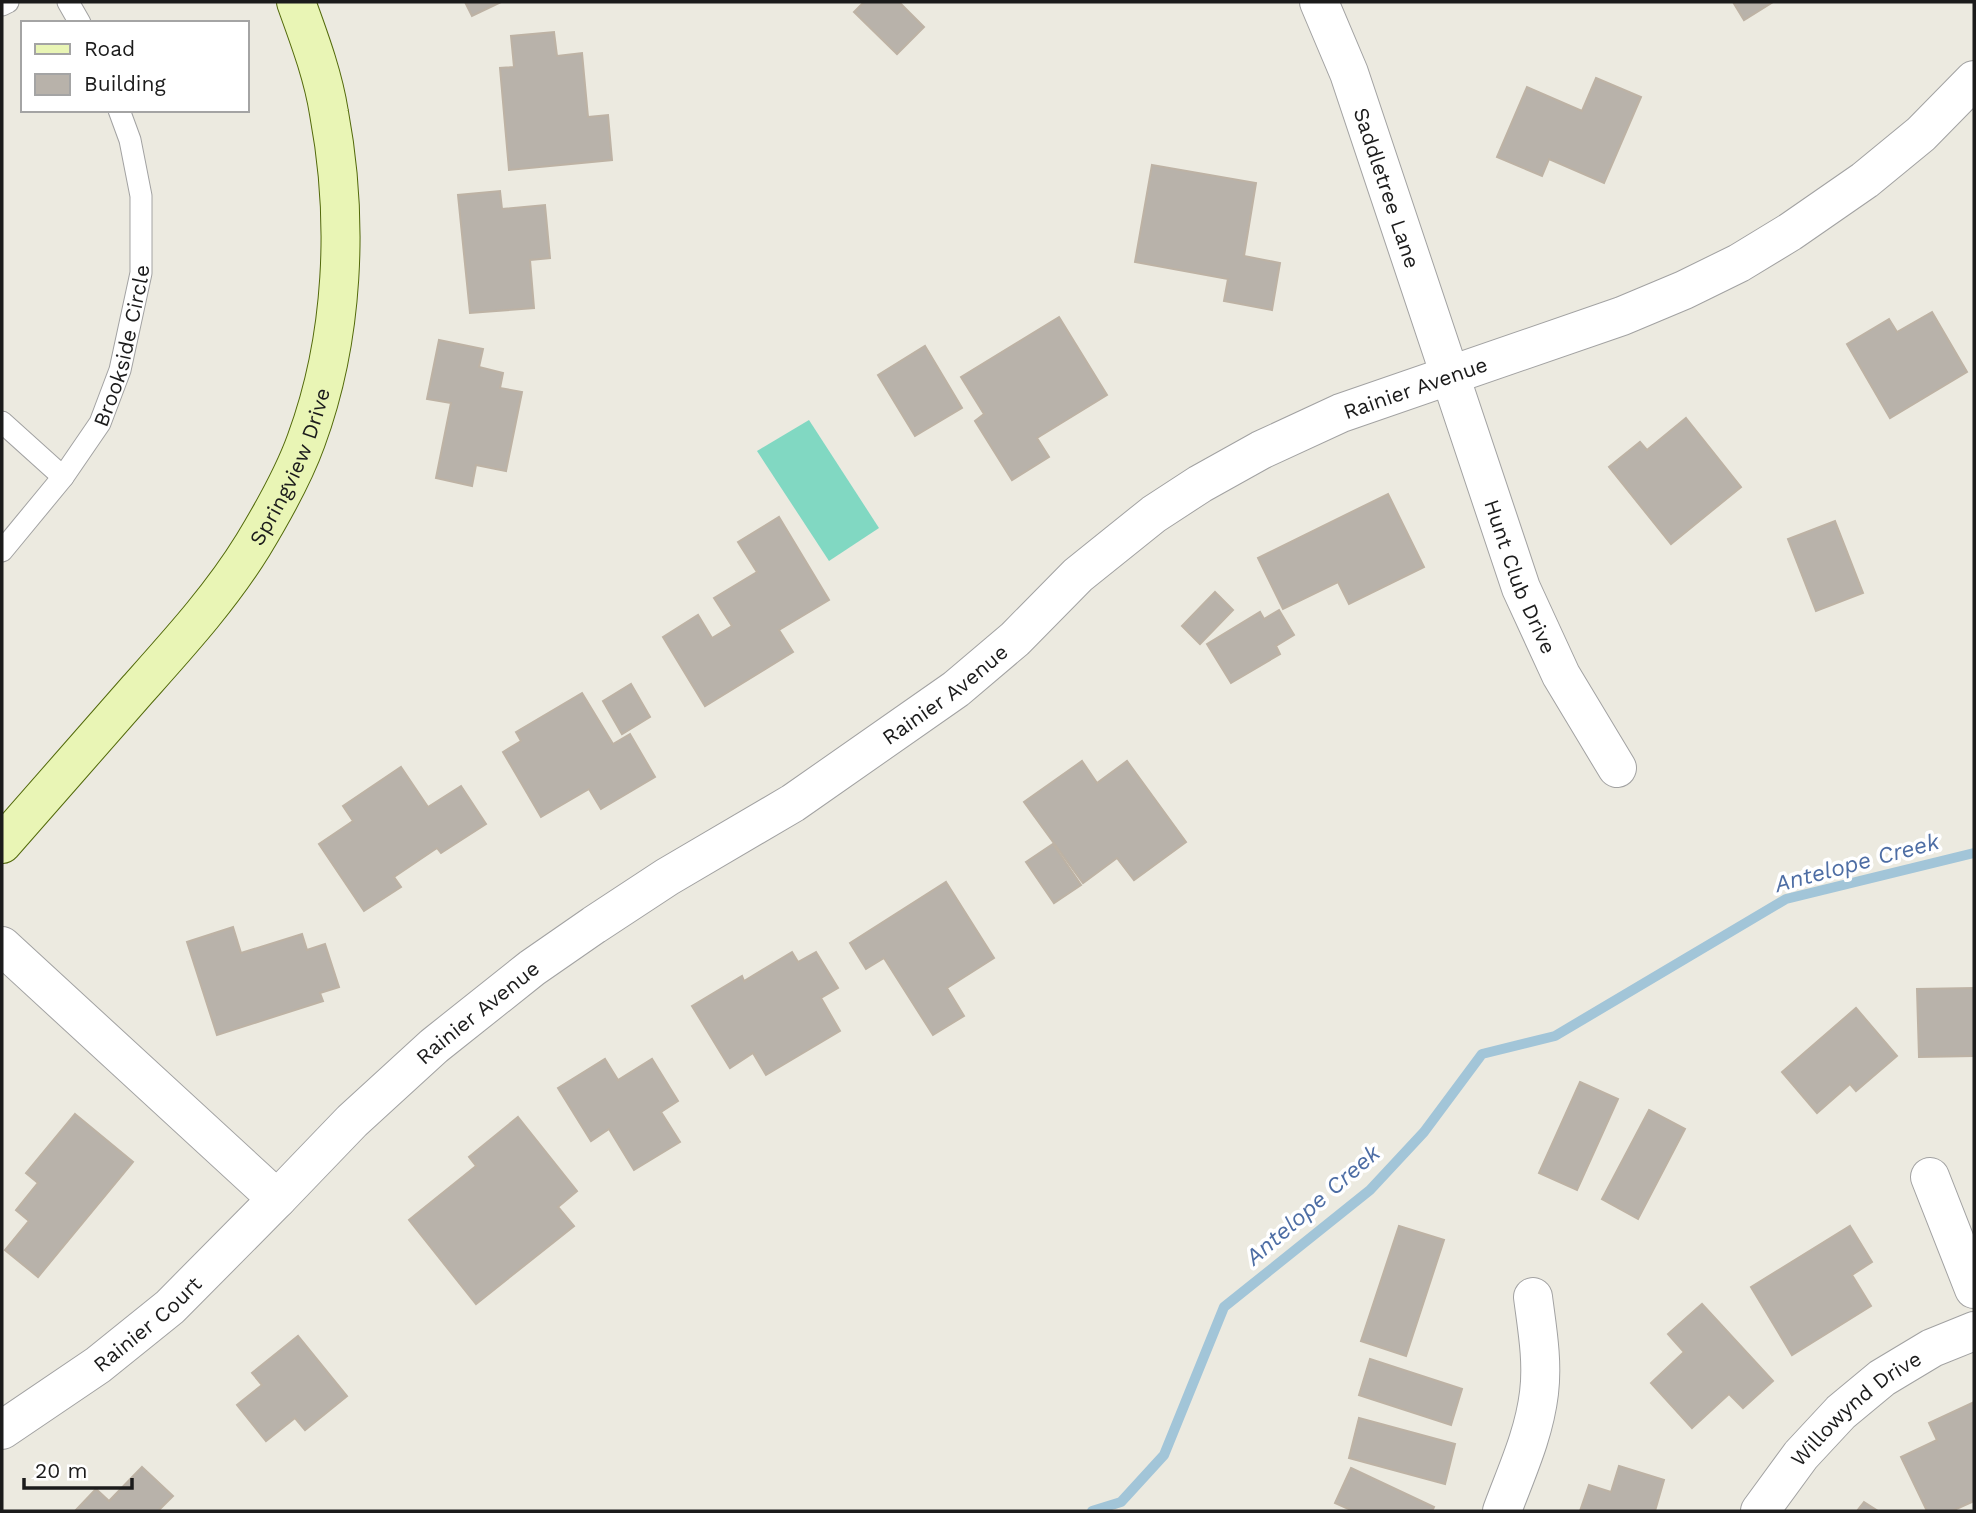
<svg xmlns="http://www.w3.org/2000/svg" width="1976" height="1513" font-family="'Work Sans',sans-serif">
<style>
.pitch{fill:#81d8c2}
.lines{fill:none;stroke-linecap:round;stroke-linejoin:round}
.stream{stroke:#a2c5d8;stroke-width:10}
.building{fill:#b8b2aa;stroke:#bdb2a4;stroke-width:2}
.lane-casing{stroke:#a2a2a2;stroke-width:23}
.street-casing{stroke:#a2a2a2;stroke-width:40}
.secondary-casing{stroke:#52690a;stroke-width:40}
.lane{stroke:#fff;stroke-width:21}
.street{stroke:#fff;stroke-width:38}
.secondary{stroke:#e9f5b5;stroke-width:38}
.labels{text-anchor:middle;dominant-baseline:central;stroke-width:7;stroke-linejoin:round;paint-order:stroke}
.street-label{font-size:21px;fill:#1b1b1b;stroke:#fff}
.water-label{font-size:23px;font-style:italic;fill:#4d6da4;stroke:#fff}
</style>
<rect width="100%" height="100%" fill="#eceae0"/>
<!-- pitch -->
<path class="pitch" d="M809,420L879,528L829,561L757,451Z"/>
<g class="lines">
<!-- stream -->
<path class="stream" d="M1092,1511L1121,1502L1164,1455L1224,1307L1370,1190L1424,1132L1482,1054L1555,1036L1786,899L1974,853"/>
</g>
<!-- building -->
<g class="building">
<path d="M465,2H501L472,16Z"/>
<path d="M864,2H899L924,27L897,54L854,12Z"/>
<path d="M1733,2H1773L1744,20Z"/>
<path d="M554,32L557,56L582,53L588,117L608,115L612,160L509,170L500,68L514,67L511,36Z"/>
<path d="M1596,78L1641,97L1604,183L1549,159L1542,176L1497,157L1527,87L1582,111Z"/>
<path d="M1152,165L1256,183L1244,256L1280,263L1272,310L1224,301L1228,279L1135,262Z"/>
<path d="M500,191L502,209L545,205L550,258L530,260L534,308L470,313L458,195Z"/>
<path d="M1932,312L1967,372L1890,418L1847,344L1889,319L1897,332Z"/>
<path d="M1059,317L1107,395L1037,438L1049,457L1012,480L975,421L984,414L961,377Z"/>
<path d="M439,340L483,349L479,367L503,373L500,388L522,392L506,471L476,465L472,486L436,478L451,403L427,399Z"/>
<path d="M925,346L962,408L915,436L878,375Z"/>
<path d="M1686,418L1741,487L1671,544L1609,467L1640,442L1647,450Z"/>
<path d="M1388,494L1424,567L1349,604L1338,582L1283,609L1258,558Z"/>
<path d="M779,517L829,600L779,630L793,652L705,706L663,637L698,615L712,638L732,626L714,598L757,572L738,542Z"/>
<path d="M1835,521L1863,593L1816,611L1788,539Z"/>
<path d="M1215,592L1233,610L1200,644L1182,626Z"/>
<path d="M1279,610L1294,635L1276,646L1280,654L1231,683L1207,644L1260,612L1264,619Z"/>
<path d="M631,684L650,717L622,734L603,701Z"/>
<path d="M582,693L613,744L630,734L655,777L601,809L589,789L541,817L503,752L521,741L516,732Z"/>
<path d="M1082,761L1097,783L1127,761L1186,842L1134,880L1117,858L1083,883L1024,802Z"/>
<path d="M401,767L428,807L461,786L486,824L441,853L437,848L394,877L401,887L364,911L319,844L353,821L343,806Z"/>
<path d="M1053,844L1081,885L1054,903L1026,862Z"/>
<path d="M946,882L994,958L947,988L964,1016L933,1035L884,958L866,969L850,943Z"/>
<path d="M233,927L241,953L302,934L307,950L325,944L339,987L320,993L323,1001L217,1035L187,942Z"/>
<path d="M792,952L798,962L816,952L838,988L821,998L840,1031L766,1075L753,1053L730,1068L692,1006L742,976L744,981Z"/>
<path d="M1974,988V1056L1919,1057L1917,989Z"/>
<path d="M1856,1008L1897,1056L1856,1091L1850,1084L1817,1113L1782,1072Z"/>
<path d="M605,1059L618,1080L652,1059L678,1101L661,1112L680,1142L634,1170L609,1129L591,1141L558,1088Z"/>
<path d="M1580,1082L1618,1099L1577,1190L1539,1173Z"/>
<path d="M1649,1110L1685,1129L1638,1219L1602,1199Z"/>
<path d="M75,1114L133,1162L38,1277L5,1250L29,1221L16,1210L38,1183L26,1173Z"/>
<path d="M518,1117L577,1191L558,1207L574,1226L476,1304L409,1220L476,1166L469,1157Z"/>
<path d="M1399,1226L1444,1240L1406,1356L1361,1341Z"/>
<path d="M1850,1226L1872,1262L1852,1275L1871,1306L1792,1355L1751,1287Z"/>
<path d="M1702,1304L1773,1381L1743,1408L1729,1394L1692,1428L1651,1383L1684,1352L1668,1334Z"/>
<path d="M298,1336L347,1396L305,1430L295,1418L266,1441L237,1405L262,1385L252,1373Z"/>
<path d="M1370,1359L1462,1389L1451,1425L1359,1395Z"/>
<path d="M1974,1402V1501L1952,1511H1927L1901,1457L1937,1440L1929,1423Z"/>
<path d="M1359,1418L1455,1444L1445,1484L1349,1458Z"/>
<path d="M1619,1466L1664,1480L1655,1511H1580L1589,1485L1611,1492Z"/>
<path d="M142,1467L173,1496L158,1511H75L96,1489L109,1501Z"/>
<path d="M1351,1468L1434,1507L1432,1511H1353L1335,1503Z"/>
<path d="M1864,1502L1878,1511H1857Z"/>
</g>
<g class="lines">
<!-- lane casing -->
<g class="lane-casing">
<g id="lane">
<path d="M68,2L80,23"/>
<path d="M2,5L8,2"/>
<path d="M2,422L63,477"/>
<path id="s1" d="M2,551L63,477L100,423L120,370L141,273V196L130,140L119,110"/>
</g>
</g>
<!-- street casing -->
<g class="street-casing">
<g id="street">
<path id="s2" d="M1319,2L1349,73L1521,588L1561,675L1617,768"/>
<path id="s3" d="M2,946L277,1199L352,1121L434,1046L532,968L594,925L667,877L793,803L956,689L1015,639L1078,575L1154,514L1200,484L1261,450L1341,413L1622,316L1684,290L1739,263L1790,232L1865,180L1921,134L1974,80"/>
<path d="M1930,1177L1974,1289"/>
<path id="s4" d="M2,1430L98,1365L170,1307L277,1199"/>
<path d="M1502,1511C1516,1473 1534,1435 1539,1393C1543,1361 1537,1328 1533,1297"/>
<path id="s5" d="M1760,1511L1801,1455L1841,1412L1882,1378L1932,1348L1974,1331"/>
</g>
</g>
<!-- secondary casing -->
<g class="secondary-casing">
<g id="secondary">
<path id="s6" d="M2,844C47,792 93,741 138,689C179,643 221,597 253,545C273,512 293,477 306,441C344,338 349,220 329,113C323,75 309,38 296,2"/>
</g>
</g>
<!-- lane -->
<use href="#lane" class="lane"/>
<!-- street -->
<use href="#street" class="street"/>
<!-- secondary -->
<use href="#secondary" class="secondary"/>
</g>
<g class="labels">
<!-- street labels -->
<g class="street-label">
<text stroke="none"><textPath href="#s2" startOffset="198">Saddletree Lane</textPath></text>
<text stroke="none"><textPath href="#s1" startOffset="242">Brookside Circle</textPath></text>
<text stroke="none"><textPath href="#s3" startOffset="1782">Rainier Avenue</textPath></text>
<text stroke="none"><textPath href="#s6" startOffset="478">Springview Drive</textPath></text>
<text stroke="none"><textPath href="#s2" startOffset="609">Hunt Club Drive</textPath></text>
<text stroke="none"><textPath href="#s3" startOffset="1214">Rainier Avenue</textPath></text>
<text stroke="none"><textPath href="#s3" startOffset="648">Rainier Avenue</textPath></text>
<text stroke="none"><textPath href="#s4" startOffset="180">Rainier Court</textPath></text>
<text stroke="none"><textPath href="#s5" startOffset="142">Willowynd Drive</textPath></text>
</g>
<!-- water labels -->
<g class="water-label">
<text transform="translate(1857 863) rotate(-15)">Antelope Creek</text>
<text transform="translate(1313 1205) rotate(-41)">Antelope Creek</text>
</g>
</g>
<!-- border -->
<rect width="1976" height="1513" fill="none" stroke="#1b1b1b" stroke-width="7"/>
<!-- legend -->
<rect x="21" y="21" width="228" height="91" fill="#ffffff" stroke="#a4a4a4" stroke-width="2"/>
<rect x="35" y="44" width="35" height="10" fill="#e9f5b5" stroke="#a4a4a4" stroke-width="2"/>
<text x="84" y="56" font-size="21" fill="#1b1b1b">Road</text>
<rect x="35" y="74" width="35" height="21" fill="#b8b2aa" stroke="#a4a4a4" stroke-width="2"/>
<text x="84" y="91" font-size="21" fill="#1b1b1b">Building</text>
<!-- scale -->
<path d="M24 1478v10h108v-10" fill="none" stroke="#1b1b1b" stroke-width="3.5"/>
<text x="35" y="1478" font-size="21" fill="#1b1b1b" stroke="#ffffff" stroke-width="5" paint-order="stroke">20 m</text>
</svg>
